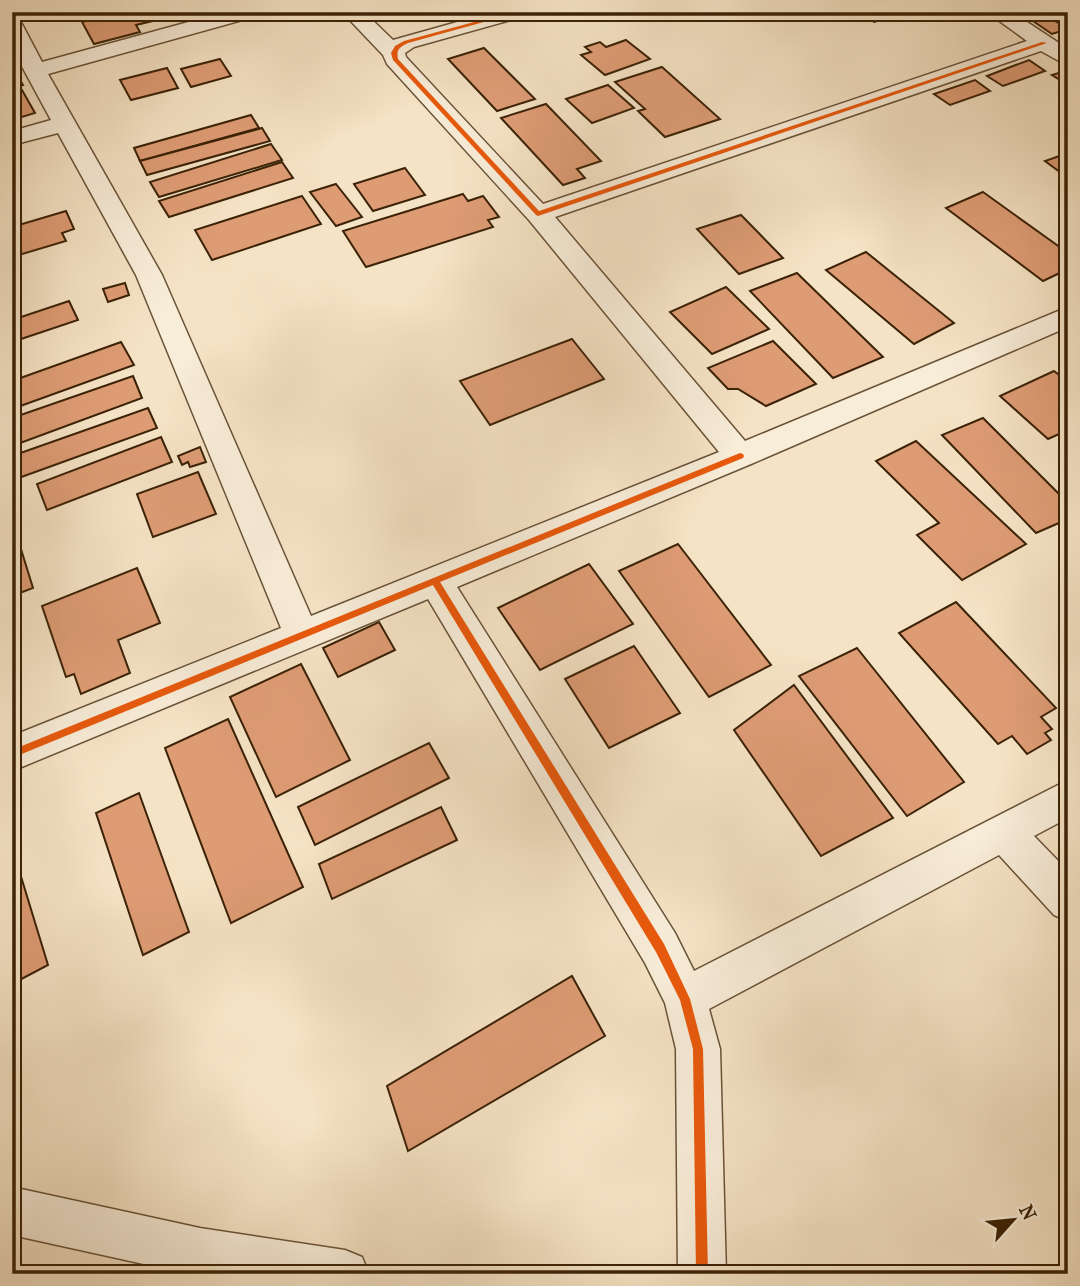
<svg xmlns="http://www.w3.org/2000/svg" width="1080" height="1286" font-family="'IM FELL French Canon',serif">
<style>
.building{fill:#de9c75;stroke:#3b2206;stroke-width:2}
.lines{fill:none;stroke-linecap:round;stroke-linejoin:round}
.minor-casing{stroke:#6a5236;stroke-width:3}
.minor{fill:#f8edd9;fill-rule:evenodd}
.cycleway-casing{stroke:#f8edd9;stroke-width:4}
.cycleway{fill:#e8590c;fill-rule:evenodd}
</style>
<rect width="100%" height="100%" fill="#f5e3c5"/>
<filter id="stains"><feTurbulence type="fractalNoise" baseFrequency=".00286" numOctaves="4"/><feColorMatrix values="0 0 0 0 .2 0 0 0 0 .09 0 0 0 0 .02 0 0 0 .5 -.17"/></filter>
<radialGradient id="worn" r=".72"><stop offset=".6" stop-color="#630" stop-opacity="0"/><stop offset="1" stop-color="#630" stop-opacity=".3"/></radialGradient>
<!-- building -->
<g class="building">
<path d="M121,12H176L178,15L136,25L140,32L94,44L82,22Z"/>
<path d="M760,12H797L772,21Z"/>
<path d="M861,12H897L900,15L874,22Z"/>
<path d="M1042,13L1068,29L1052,34L1027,17Z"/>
<path d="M626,40L650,59L605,75L581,55L591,52L585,47L600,42L606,47Z"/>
<path d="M484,48L535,99L497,111L448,59Z"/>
<path d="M220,59L231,76L191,87L181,69Z"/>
<path d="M1029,60L1045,71L1003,86L987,76Z"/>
<path d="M12,65L23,85L12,88Z"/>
<path d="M662,67L720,119L665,137L638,111L645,109L615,82Z"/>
<path d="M167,68L178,88L131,100L120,80Z"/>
<path d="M1068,70V85L1052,75Z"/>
<path d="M975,80L990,91L950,105L934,94Z"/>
<path d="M608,85L634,108L592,123L566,99Z"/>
<path d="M22,90L35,113L12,120V93Z"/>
<path d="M546,104L601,161L577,169L585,178L563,185L501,118Z"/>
<path d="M251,115L259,128L140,161L134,148Z"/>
<path d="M262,128L270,141L147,175L140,161Z"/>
<path d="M271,144L282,160L159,197L150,182Z"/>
<path d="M1068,153V178L1045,161Z"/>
<path d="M282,162L293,178L169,217L159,201Z"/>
<path d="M405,168L425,195L373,211L354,184Z"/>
<path d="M336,184L362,217L336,226L310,192Z"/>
<path d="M983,192L1068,253V269L1043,281L946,208Z"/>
<path d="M463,194L468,201L483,196L499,217L488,220L493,227L366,267L343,231Z"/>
<path d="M302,196L321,224L212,260L195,230Z"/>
<path d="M66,211L74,229L62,233L66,241L12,257V227Z"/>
<path d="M741,215L783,258L739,274L697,229Z"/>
<path d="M866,252L954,323L914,344L826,270Z"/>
<path d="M797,273L883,357L833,378L750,291Z"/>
<path d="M125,283L129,295L108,302L103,289Z"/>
<path d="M726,287L769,329L712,354L670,312Z"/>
<path d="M69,301L78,320L12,342V320Z"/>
<path d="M572,339L604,379L490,425L460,381Z"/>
<path d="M773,341L816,384L766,406L738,389H728L708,368Z"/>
<path d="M121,342L134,365L12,409V381Z"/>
<path d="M1054,371L1068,382V430L1048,439L1000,396Z"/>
<path d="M133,376L142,398L12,446V418Z"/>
<path d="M148,408L157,428L13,480L12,456Z"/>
<path d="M983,418L1068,503V519L1036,533L942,435Z"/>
<path d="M161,437L172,462L47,510L37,484Z"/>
<path d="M916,441L1026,544L962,580L917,535L939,523L876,461Z"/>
<path d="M200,447L206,462L190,467L188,462L182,465L178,456Z"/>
<path d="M198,472L216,514L153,537L137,494Z"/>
<path d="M16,533L33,588L12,596V535Z"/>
<path d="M678,544L771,665L709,697L619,571Z"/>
<path d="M589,564L633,624L540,670L498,608Z"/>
<path d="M137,568L160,623L118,640L130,673L81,694L74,674L66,677L42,606Z"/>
<path d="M956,602L1056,708L1041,717L1052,729L1045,733L1051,740L1027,754L1012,736L998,744L899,633Z"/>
<path d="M379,622L395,650L338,677L323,648Z"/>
<path d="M634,646L680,713L609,748L565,679Z"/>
<path d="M857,648L964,782L907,816L799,676Z"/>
<path d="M301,664L350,760L276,797L230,697Z"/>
<path d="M794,685L893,818L821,856L734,730Z"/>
<path d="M228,719L303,887L231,923L165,748Z"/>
<path d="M429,743L449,778L315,845L298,807Z"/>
<path d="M139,793L189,932L143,955L96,813Z"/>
<path d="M441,807L457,840L332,899L319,864Z"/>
<path d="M12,847L48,965L12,984Z"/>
<path d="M572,976L605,1036L408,1151L387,1086Z"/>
</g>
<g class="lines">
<!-- minor casing -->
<g class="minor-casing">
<g id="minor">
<path d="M225,12H260L257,16L48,74L162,275L311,616L719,452L529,220L387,64L383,55L342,12H364L393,40L493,12H528L525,16L414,47L405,53L406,57L543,204L1027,41L987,12H1012L1068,49V66L1041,51L555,217L745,441L1068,307V327L751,464L457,587L675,933L694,971L1068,780V818L1034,836L1068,871V921L1054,915L999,855L709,1009L720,1049L726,1274H678L676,1049L665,1003L645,963L428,599L12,771V736L281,628L136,275L58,133L12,145V131L51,120L12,48V20L20,21L23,26L42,62Z"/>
<path d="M12,1187L200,1228L345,1250L362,1257L369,1274H189L12,1235Z"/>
</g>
</g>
<!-- minor -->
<use href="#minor" class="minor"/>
<!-- cycleway casing -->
<g class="cycleway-casing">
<g id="cycleway">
<path d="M511,12H520L408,43C400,47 396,49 398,59L539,211L1042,42L1047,43L538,216L536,215L393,60L391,53L395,46L404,41Z"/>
<path d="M740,453L743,454L744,456L743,458L440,582L664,944L690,999L703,1049L708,1274H696L693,1049L680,1000L656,952L433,585L12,758V750Z"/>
</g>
</g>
<!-- cycleway -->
<use href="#cycleway" class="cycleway"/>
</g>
<!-- margin -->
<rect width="1080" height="1286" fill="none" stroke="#f5e3c5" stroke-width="42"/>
<rect x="14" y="14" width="1052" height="1258" fill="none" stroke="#3b2206" stroke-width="3.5"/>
<rect x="21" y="21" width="1038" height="1244" fill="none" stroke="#3b2206" stroke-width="2"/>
<!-- north arrow -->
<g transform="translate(1013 1220) rotate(63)" stroke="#f8edd9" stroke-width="5" paint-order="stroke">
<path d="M0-5L12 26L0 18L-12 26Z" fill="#3b2206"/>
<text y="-10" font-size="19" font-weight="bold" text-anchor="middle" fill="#3b2206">N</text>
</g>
<rect width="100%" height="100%" filter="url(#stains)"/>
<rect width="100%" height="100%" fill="url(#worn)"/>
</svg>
